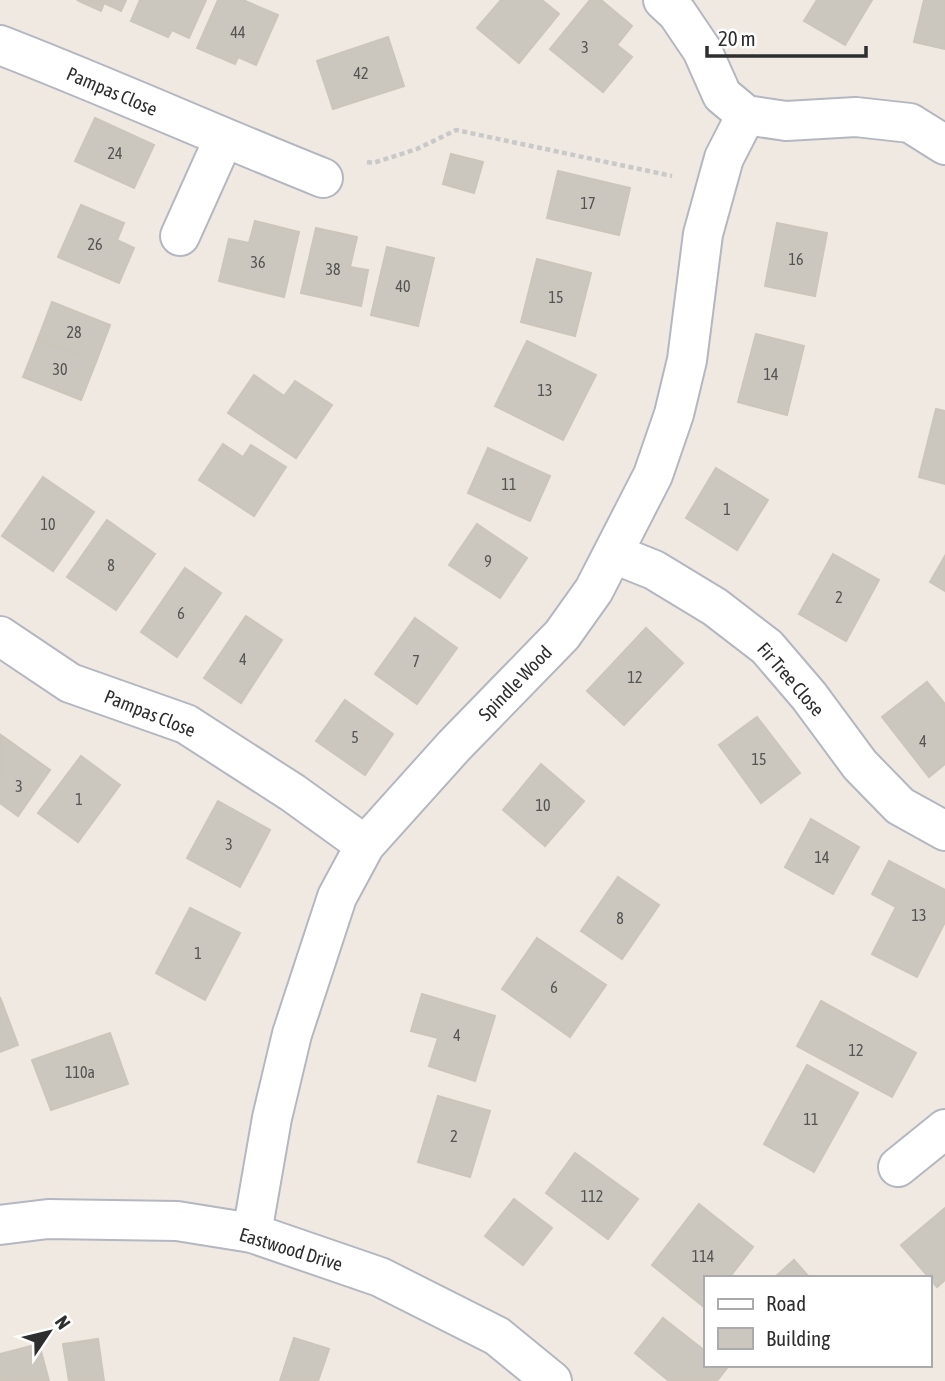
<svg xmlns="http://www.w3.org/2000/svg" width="945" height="1381" font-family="'Asap Condensed',sans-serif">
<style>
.building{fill:#cbc7bf;stroke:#cbc5ba;stroke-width:2}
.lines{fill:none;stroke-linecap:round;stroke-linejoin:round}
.minor-casing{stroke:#b4b7c1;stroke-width:42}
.path{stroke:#c9c9c9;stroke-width:4.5;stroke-dasharray:5 3.5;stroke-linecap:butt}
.minor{stroke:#fff;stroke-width:38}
.labels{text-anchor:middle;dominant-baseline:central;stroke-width:5;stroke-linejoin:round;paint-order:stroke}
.number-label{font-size:16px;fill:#555452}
.street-label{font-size:19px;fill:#2e2e2e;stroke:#fff}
</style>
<rect width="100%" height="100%" fill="#efe9e1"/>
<!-- building -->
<g class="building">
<path d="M77,0H126L121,11L104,3L101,11Z"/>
<path d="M140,0H206L189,38L172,30L168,37L131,21Z"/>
<path d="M218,0H243L278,15L256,65L238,57L235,64L197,48Z"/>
<path d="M501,0H542L559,14L519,63L477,28Z"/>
<path d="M590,0H601L632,26L617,45L632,57L603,92L550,49Z"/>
<path d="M817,0H872L845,45L804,21Z"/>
<path d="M924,0H945V49L914,42Z"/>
<path d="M388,37L404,86L333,109L317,61Z"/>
<path d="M95,118L154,145L134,188L75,161Z"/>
<path d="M451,154L483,162L474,193L443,184Z"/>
<path d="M558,171L630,188L619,235L547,218Z"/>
<path d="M81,205L124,223L117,240L134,248L119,283L58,257Z"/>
<path d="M255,221L299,232L284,297L219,281L229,239L249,243Z"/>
<path d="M777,223L827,233L815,296L765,286Z"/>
<path d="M316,228L357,237L350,267L368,270L361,306L301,293Z"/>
<path d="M387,247L434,258L418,326L371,315Z"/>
<path d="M537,259L591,273L575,336L521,322Z"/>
<path d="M52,302L110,325L96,362L38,339Z"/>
<path d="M756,334L804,346L787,415L738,402Z"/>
<path d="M38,339L96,362L81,400L23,377Z"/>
<path d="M527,341L596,375L563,440L495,406Z"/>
<path d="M254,375L284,396L295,381L332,405L296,458L228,413Z"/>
<path d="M936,409L945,411V484L919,477Z"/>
<path d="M223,444L243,457L251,445L286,467L254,516L199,480Z"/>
<path d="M488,448L550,476L530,521L468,493Z"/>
<path d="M716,468L768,500L737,550L686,518Z"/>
<path d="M43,477L94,512L53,571L2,536Z"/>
<path d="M107,520L155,554L116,610L67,577Z"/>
<path d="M477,524L527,558L500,598L449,565Z"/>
<path d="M833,554L879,580L846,641L799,614Z"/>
<path d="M945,556V591L930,582Z"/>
<path d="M185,568L221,593L177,657L141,632Z"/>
<path d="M246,616L282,640L241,703L204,678Z"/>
<path d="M415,618L457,648L417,704L375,674Z"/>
<path d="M646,628L683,663L624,725L587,691Z"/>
<path d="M927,682L945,704V764L929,777L882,717Z"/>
<path d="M345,700L393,734L365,775L316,741Z"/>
<path d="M757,717L800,773L761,803L719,745Z"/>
<path d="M1,735L50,770L18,816L0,803Z"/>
<path d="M81,756L120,785L78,842L38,813Z"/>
<path d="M541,764L584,801L545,846L503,810Z"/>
<path d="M218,801L270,830L240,887L187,858Z"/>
<path d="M811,819L859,847L833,894L785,867Z"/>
<path d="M889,861L945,890V922L917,977L872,954L896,907L872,894Z"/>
<path d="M618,877L659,905L622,959L581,931Z"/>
<path d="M190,908L240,933L205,1000L156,973Z"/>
<path d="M537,938L606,985L570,1037L502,989Z"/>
<path d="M422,994L495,1016L475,1081L429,1066L438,1038L411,1031Z"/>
<path d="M0,997L18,1045L0,1052Z"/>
<path d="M821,1001L916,1053L892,1097L797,1046Z"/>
<path d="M110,1033L128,1084L51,1110L32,1060Z"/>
<path d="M807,1065L858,1093L814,1172L764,1144Z"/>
<path d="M438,1096L490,1111L470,1177L418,1162Z"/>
<path d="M575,1153L638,1199L608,1239L546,1193Z"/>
<path d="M514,1199L552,1228L523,1265L485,1236Z"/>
<path d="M699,1204L753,1247L729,1278H705V1308L652,1265Z"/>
<path d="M945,1208V1280L937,1287L901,1245Z"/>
<path d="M794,1260L810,1278H774Z"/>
<path d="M663,1318L705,1351V1365H723L727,1368L717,1381H669L635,1353Z"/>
<path d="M294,1338L329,1349L318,1381H280Z"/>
<path d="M98,1339L104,1381H69L63,1344Z"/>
<path d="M39,1344L49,1381H0V1354Z"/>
</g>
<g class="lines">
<!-- minor casing -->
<g class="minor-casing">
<g id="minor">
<path d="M663,0L677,13L702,50L722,95L746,115L786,121L856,117L910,123L945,145"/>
<path d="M0,45C109,87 215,135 323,178"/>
<path d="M180,236L224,138"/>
<path d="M614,554L654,570L715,607L767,647L809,696L860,765L900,806L945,831"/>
<path d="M0,636L70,683L186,724L293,793L365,845"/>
<path d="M898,1167L945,1129"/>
<path d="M0,1225L48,1219L177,1221L252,1233L380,1277L497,1336L552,1381"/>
<path d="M252,1233L272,1118L292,1034L337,897L365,845L454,746L562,635L594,590L653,475L674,414L687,360L703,234L724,158L746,115"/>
</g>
</g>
<!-- path -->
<path class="path" d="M367,162L373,163L417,149L456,130L672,176"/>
<!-- minor -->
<use href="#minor" class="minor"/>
</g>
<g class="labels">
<!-- number labels -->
<g class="number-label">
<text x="238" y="32">44</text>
<text x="585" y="47">3</text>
<text x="361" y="73">42</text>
<text x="115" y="153">24</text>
<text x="588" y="203">17</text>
<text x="95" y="244">26</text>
<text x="796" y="259">16</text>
<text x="258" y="262">36</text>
<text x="333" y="269">38</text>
<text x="403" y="286">40</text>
<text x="556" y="297">15</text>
<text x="74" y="332">28</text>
<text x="60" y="369">30</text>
<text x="771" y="374">14</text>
<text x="545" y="390">13</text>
<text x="509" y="484">11</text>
<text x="727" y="509">1</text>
<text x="48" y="524">10</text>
<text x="488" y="561">9</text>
<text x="111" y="565">8</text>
<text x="839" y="597">2</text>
<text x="181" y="613">6</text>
<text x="243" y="659">4</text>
<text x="416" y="661">7</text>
<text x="635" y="677">12</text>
<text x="355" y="737">5</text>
<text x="923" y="741">4</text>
<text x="759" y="759">15</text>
<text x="19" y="786">3</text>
<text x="79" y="799">1</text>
<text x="543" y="805">10</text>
<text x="229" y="844">3</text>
<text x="822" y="857">14</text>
<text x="919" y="915">13</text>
<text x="620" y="918">8</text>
<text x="198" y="953">1</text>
<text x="554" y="987">6</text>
<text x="457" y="1035">4</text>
<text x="856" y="1050">12</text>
<text x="80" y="1072">110a</text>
<text x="811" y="1119">11</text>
<text x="454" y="1136">2</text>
<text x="592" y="1196">112</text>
<text x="703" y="1256">114</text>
</g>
<!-- street labels -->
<g class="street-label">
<text transform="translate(112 91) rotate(23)">Pampas Close</text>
<text transform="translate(791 679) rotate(49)">Fir Tree Close</text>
<text transform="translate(515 683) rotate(-46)">Spindle Wood</text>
<text transform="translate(150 713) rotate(22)">Pampas Close</text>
<text transform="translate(291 1249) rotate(17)">Eastwood Drive</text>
</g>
</g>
<!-- legend -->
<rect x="704" y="1276" width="228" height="91" fill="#ffffff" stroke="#ababab" stroke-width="2"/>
<rect x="718" y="1299" width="35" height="10" fill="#ffffff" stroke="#ababab" stroke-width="2"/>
<text x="766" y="1311" font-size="21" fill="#2e2e2e">Road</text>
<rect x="718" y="1328" width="35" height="21" fill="#cbc7bf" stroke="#ababab" stroke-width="2"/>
<text x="766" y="1346" font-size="21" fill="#2e2e2e">Building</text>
<!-- north arrow -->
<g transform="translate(49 1332) rotate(55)" stroke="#ffffff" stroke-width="5" paint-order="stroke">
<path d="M0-5L12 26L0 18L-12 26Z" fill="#2e2e2e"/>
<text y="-10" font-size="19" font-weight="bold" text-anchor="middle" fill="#2e2e2e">N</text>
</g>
<!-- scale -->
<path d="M707 46v10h159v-10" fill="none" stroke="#2e2e2e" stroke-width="3.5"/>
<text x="718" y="46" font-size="21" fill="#2e2e2e" stroke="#ffffff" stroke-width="5" paint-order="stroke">20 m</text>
</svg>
